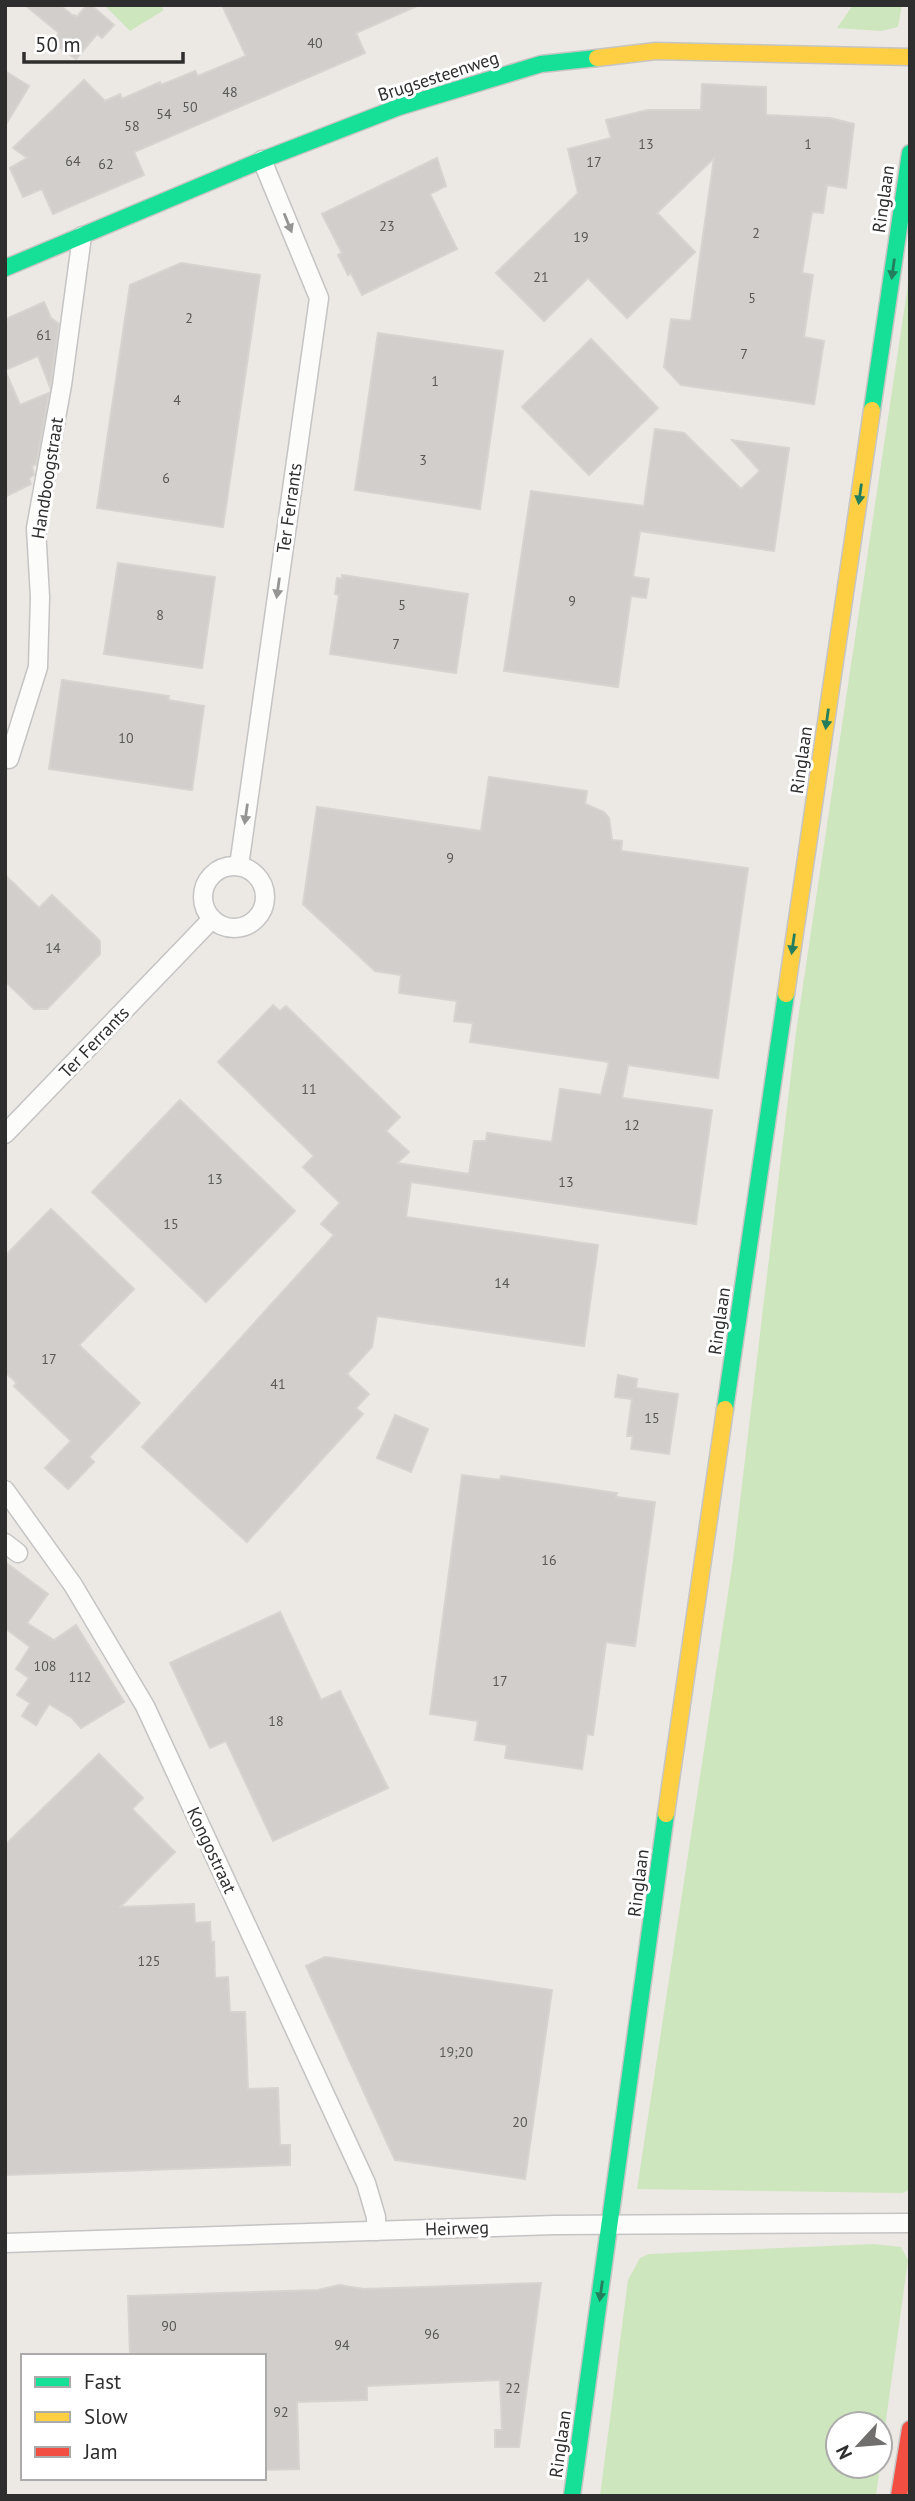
<svg xmlns="http://www.w3.org/2000/svg" width="915" height="2501" font-family="'PT Sans',sans-serif">
<style>
.green{fill:#cee6be}
.building{fill:#d1cecb;stroke:#d7d4d0;stroke-width:2}
.lines{fill:none;stroke-linecap:round;stroke-linejoin:round}
.street-casing{stroke:#c5c4c5;stroke-width:21}
.fast-casing{stroke:#c6c5c4;stroke-width:19}
.slow-casing{stroke:#c6c5c4;stroke-width:19}
.jam-casing{stroke:#c6c5c4;stroke-width:19}
.street{stroke:#fcfcfb;stroke-width:18}
.fast{stroke:#16e098;stroke-width:16}
.slow{stroke:#ffcf43;stroke-width:16}
.jam{stroke:#f24e42;stroke-width:16}
.oneway{fill:#959594}
.oneway2{fill:#237e5e}
.labels{text-anchor:middle;dominant-baseline:central;stroke-width:6;stroke-linejoin:round;paint-order:stroke}
.number-label{font-size:14px;fill:#585857}
.street-label{font-size:18px;fill:#2e2e2e;stroke:#fff}
</style>
<rect width="100%" height="100%" fill="#ece8e4"/>
<!-- green -->
<g class="green">
<path d="M104,5H160L164,10L130,31Z"/>
<path d="M853,5H902L898,27L881,31L837,28Z"/>
<path d="M910,271V2190L902,2193L637,2189L733,1560L796,1032Z"/>
<path d="M874,2244L901,2247L908,2260L880,2464V2424H838V2466H880L876,2496H600L628,2280L640,2258L649,2254L690,2252Z"/>
</g>
<!-- building -->
<g class="building">
<path d="M25,5H60L73,16L74,15L77,17L87,5H91L114,25L102,38L97,34L76,59L52,42L59,33Z"/>
<path d="M222,5H419L356,33L365,53L134,152L144,175L53,214L42,189L23,197L10,168L27,158L13,148L84,80L105,101L120,94L122,99L160,82L161,85L195,71L198,76L246,56Z"/>
<path d="M5,71L29,86L5,126Z"/>
<path d="M702,84L766,87V115L830,118L854,124L846,188L827,185L823,213L812,212L802,273L813,275L804,337L824,341L814,404L681,385L664,367L671,319L691,321L714,158L657,213L695,252L627,318L588,278L544,321L496,273L578,193L568,149L611,138L606,120L648,110H701Z"/>
<path d="M437,158L446,186L430,194L457,249L362,295L351,273L348,275L338,255L342,253L322,214Z"/>
<path d="M181,263L260,275L223,527L97,508L130,285Z"/>
<path d="M44,302L51,318L59,324L50,387L38,356L5,370L20,405L49,393L36,464L32,466L34,475L29,478L31,484L5,497V322L7,321L6,319Z"/>
<path d="M378,333L503,351L480,509L355,490Z"/>
<path d="M591,339L658,408L589,475L522,407Z"/>
<path d="M655,429L684,433L741,489L760,471L732,440L789,448L774,551L640,531L633,577L649,579L646,598L631,596L618,687L504,671L531,491L644,506Z"/>
<path d="M118,563L215,577L202,668L104,654Z"/>
<path d="M342,575L468,594L456,673L330,654L339,595L335,594L337,578L342,579Z"/>
<path d="M62,680L169,696L168,700L204,706L192,790L49,769Z"/>
<path d="M489,777L587,791L585,804L604,812L609,818L612,840L622,841L621,851L748,868L718,1078L628,1065L622,1098L712,1110L696,1224L411,1182L406,1217L598,1245L584,1346L432,1324L433,1322L431,1324L377,1316L372,1347L347,1374L369,1394L356,1408L363,1414L247,1542L142,1447L334,1235L321,1224L340,1203L303,1167L314,1156L218,1062L273,1005L280,1011L286,1006L400,1117L386,1131L409,1152L397,1163L469,1174L474,1141H486L487,1133L552,1142L560,1089L601,1095L609,1062L470,1042L473,1023L454,1021L457,1001L399,993L401,975L375,971L303,904L317,807L481,831Z"/>
<path d="M5,875L39,908L52,895L100,941V954L47,1009H34L5,981Z"/>
<path d="M180,1100L295,1211L206,1302L92,1192Z"/>
<path d="M51,1209L134,1289L79,1345L140,1403L89,1457L94,1462L68,1489L45,1468L71,1441L14,1386L17,1383L5,1372V1256Z"/>
<path d="M618,1375L637,1379L636,1388L678,1394L669,1454L631,1449L633,1436H627L632,1399L615,1397Z"/>
<path d="M395,1415L428,1429L411,1472L377,1458Z"/>
<path d="M462,1475L500,1480L501,1476L617,1493L616,1497L655,1502L635,1646L606,1642L593,1735L587,1734L582,1769L505,1758L507,1745L475,1740L478,1721L430,1714Z"/>
<path d="M5,1562L48,1594L27,1623L54,1640L76,1625L124,1702L81,1728L72,1718L49,1704L36,1725L22,1716L30,1703L17,1695L29,1678L16,1669L30,1647L5,1628Z"/>
<path d="M280,1612L321,1700L340,1691L388,1788L273,1841L226,1741L210,1748L170,1663Z"/>
<path d="M99,1754L143,1798L132,1809L175,1852L120,1907L194,1904L195,1923L210,1922L211,1942H214L215,1978L228,1977L230,2012H245L248,2089L278,2088L280,2145H290V2165L5,2175V1845Z"/>
<path d="M325,1957L552,1990L525,2179L395,2160L306,1966Z"/>
<path d="M541,2283L519,2447H495V2430H502L500,2380L367,2386V2400L297,2402L299,2469L264,2470V2356H130L128,2296L318,2290L339,2285L364,2289Z"/>
</g>
<g class="lines">
<!-- street casing -->
<g class="street-casing">
<g id="street">
<path d="M9,759L38,667L40,597L36,528L62,385L82,236"/>
<circle cx="234" cy="897" r="31"/>
<path d="M239,866L319,298L262,160"/>
<path d="M5,1134L212,919"/>
<path d="M5,1490L73,1585L145,1706L366,2183L376,2217V2231"/>
<path d="M5,1543L18,1553"/>
<path d="M5,2243L555,2225L910,2223"/>
</g>
</g>
<!-- fast casing -->
<g class="fast-casing">
<g id="fast">
<path d="M5,268L262,160L399,107L541,64L597,58"/>
<path d="M872,410L910,153"/>
<path d="M725,1409L786,994"/>
<path d="M572,2496L666,1814"/>
</g>
</g>
<!-- slow casing -->
<g class="slow-casing">
<g id="slow">
<path d="M597,58L656,51L910,57"/>
<path d="M786,994L872,410"/>
<path d="M666,1814L725,1409"/>
</g>
</g>
<!-- jam casing -->
<g class="jam-casing">
<path id="jam" d="M899,2496L910,2429"/>
</g>
<!-- street -->
<use href="#street" class="street"/>
<!-- fast -->
<use href="#fast" class="fast"/>
<!-- slow -->
<use href="#slow" class="slow"/>
<!-- jam -->
<use href="#jam" class="jam"/>
</g>
<!-- one-way arrows -->
<defs><path id="oneway-solid" d="M-6-.8H1V-3.2L6.5 0L1 3.2V.8H-6Z" transform="scale(1.75)"/></defs>
<g class="oneway">
<use href="#oneway-solid" transform="translate(288 223) rotate(68)"/>
<use href="#oneway-solid" transform="translate(278 588) rotate(98)"/>
<use href="#oneway-solid" transform="translate(246 814) rotate(98)"/>
</g>
<g class="oneway2">
<use href="#oneway-solid" transform="translate(893 269) rotate(98)"/>
<use href="#oneway-solid" transform="translate(860 494) rotate(98)"/>
<use href="#oneway-solid" transform="translate(827 719) rotate(98)"/>
<use href="#oneway-solid" transform="translate(793 944) rotate(98)"/>
<use href="#oneway-solid" transform="translate(601 2291) rotate(98)"/>
</g>
<g class="labels">
<!-- number labels -->
<g class="number-label">
<text x="315" y="43">40</text>
<text x="230" y="92">48</text>
<text x="190" y="107">50</text>
<text x="164" y="114">54</text>
<text x="132" y="126">58</text>
<text x="646" y="144">13</text>
<text x="808" y="144">1</text>
<text x="73" y="161">64</text>
<text x="594" y="162">17</text>
<text x="106" y="164">62</text>
<text x="387" y="226">23</text>
<text x="756" y="233">2</text>
<text x="581" y="237">19</text>
<text x="541" y="277">21</text>
<text x="752" y="298">5</text>
<text x="189" y="318">2</text>
<text x="44" y="335">61</text>
<text x="744" y="354">7</text>
<text x="435" y="381">1</text>
<text x="177" y="400">4</text>
<text x="423" y="460">3</text>
<text x="166" y="478">6</text>
<text x="572" y="601">9</text>
<text x="402" y="605">5</text>
<text x="160" y="615">8</text>
<text x="396" y="644">7</text>
<text x="126" y="738">10</text>
<text x="450" y="858">9</text>
<text x="53" y="948">14</text>
<text x="309" y="1089">11</text>
<text x="632" y="1125">12</text>
<text x="215" y="1179">13</text>
<text x="566" y="1182">13</text>
<text x="171" y="1224">15</text>
<text x="502" y="1283">14</text>
<text x="49" y="1359">17</text>
<text x="278" y="1384">41</text>
<text x="652" y="1418">15</text>
<text x="549" y="1560">16</text>
<text x="45" y="1666">108</text>
<text x="80" y="1677">112</text>
<text x="500" y="1681">17</text>
<text x="276" y="1721">18</text>
<text x="149" y="1961">125</text>
<text x="456" y="2052">19;20</text>
<text x="520" y="2122">20</text>
<text x="169" y="2326">90</text>
<text x="432" y="2334">96</text>
<text x="342" y="2345">94</text>
<text x="513" y="2388">22</text>
<text x="281" y="2412">92</text>
</g>
<!-- street labels -->
<g class="street-label">
<text transform="translate(438 76) rotate(-18)">Brugsesteenweg</text>
<text transform="translate(883 199) rotate(-82)">Ringlaan</text>
<text transform="translate(47 478) rotate(-81)">Handboogstraat</text>
<text transform="translate(289 508) rotate(-82)">Ter Ferrants</text>
<text transform="translate(801 760) rotate(-82)">Ringlaan</text>
<text transform="translate(94 1042) rotate(-46)">Ter Ferrants</text>
<text transform="translate(719 1321) rotate(-82)">Ringlaan</text>
<text transform="translate(212 1850) rotate(65)">Kongostraat</text>
<text transform="translate(638 1883) rotate(-83)">Ringlaan</text>
<text transform="translate(457 2228) rotate(-2)">Heirweg</text>
<text transform="translate(560 2444) rotate(-82)">Ringlaan</text>
</g>
</g>
<!-- border -->
<rect width="915" height="2501" fill="none" stroke="#2e2e2e" stroke-width="14"/>
<!-- legend -->
<rect x="21" y="2354" width="245" height="126" fill="#ffffff" stroke="#ababab" stroke-width="2"/>
<rect x="35" y="2377" width="35" height="10" fill="#16e098" stroke="#ababab" stroke-width="2"/>
<text x="84" y="2389" font-size="21" fill="#2e2e2e">Fast</text>
<rect x="35" y="2412" width="35" height="10" fill="#ffcf43" stroke="#ababab" stroke-width="2"/>
<text x="84" y="2424" font-size="21" fill="#2e2e2e">Slow</text>
<rect x="35" y="2447" width="35" height="10" fill="#f24e42" stroke="#ababab" stroke-width="2"/>
<text x="84" y="2459" font-size="21" fill="#2e2e2e">Jam</text>
<!-- north arrow -->
<g transform="translate(859 2445) rotate(244)"><circle r="33" fill="#ffffff" stroke="#ababab" stroke-width="2"/>
<path d="M0-5L12 26L0 18L-12 26Z" fill="#706f6e"/>
<text y="-10" font-size="19" font-weight="bold" text-anchor="middle" fill="#2e2e2e">N</text>
</g>
<!-- scale -->
<path d="M24 52v10h159v-10" fill="none" stroke="#2e2e2e" stroke-width="3.5"/>
<text x="35" y="52" font-size="21" fill="#2e2e2e" stroke="#ffffff" stroke-width="5" paint-order="stroke">50 m</text>
</svg>
